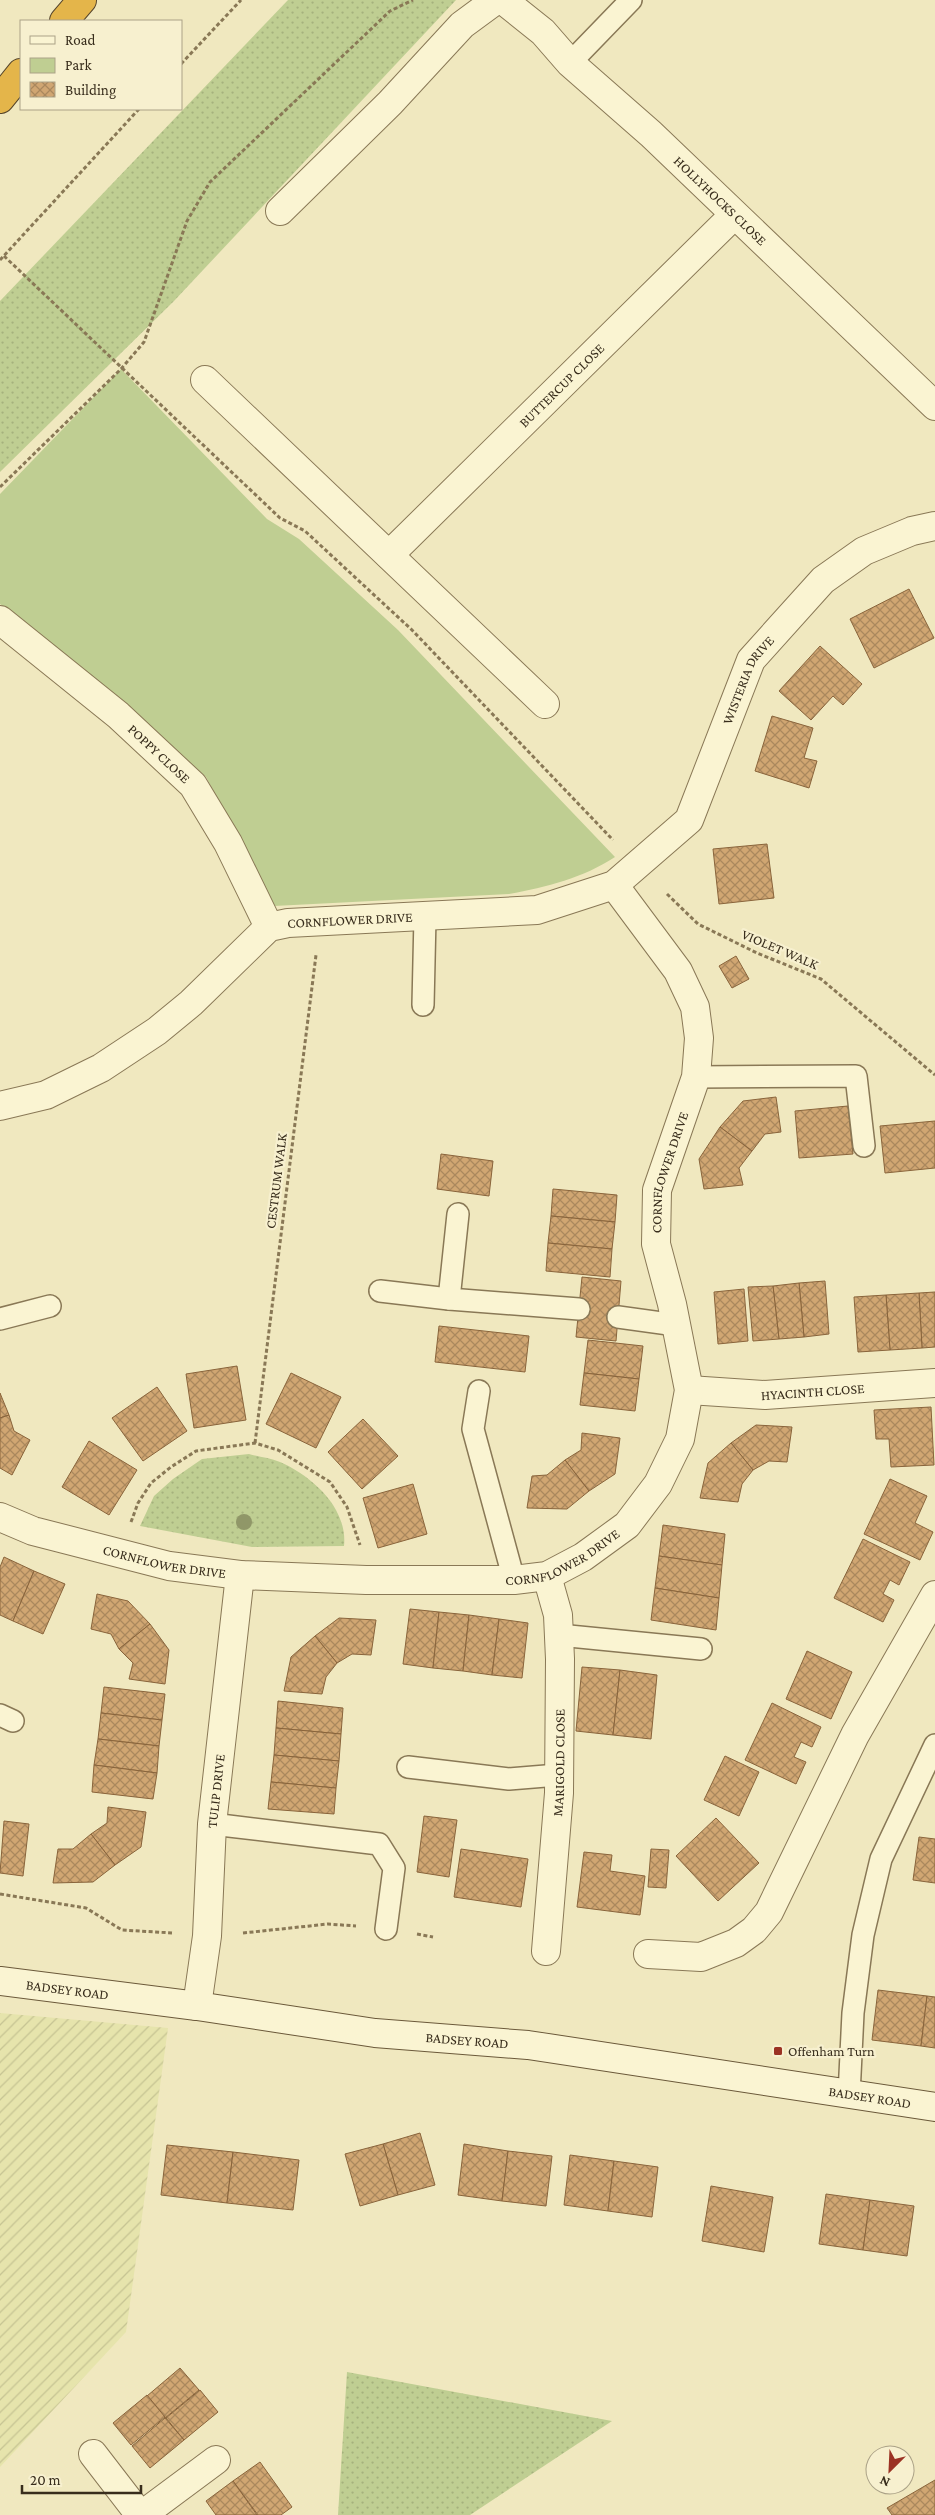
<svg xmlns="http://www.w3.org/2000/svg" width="935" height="2515" font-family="'Crimson Pro',serif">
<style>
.farmland{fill:url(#farmland-furrows)}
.grass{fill:url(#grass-dots)}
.park{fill:#bfce92}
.building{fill:url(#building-cross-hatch);stroke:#89643b}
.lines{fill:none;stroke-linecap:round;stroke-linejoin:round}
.lane-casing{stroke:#897856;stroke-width:24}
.street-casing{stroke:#897856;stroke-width:30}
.secondary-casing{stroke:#6b593a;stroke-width:30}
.highway-casing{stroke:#56452b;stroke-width:30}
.path{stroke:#897856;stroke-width:3;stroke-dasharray:4 2.5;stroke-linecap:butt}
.lane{stroke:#faf4d2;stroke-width:21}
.street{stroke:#faf4d2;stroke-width:28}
.secondary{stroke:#faf4d2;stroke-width:28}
.highway{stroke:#e4b54a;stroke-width:28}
.tree{fill:#909768}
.poi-dot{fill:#9b3223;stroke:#f7f0cf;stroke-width:2}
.labels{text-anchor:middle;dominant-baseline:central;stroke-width:4.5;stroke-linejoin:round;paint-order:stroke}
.street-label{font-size:14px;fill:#382d1c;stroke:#f7f0cf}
.poi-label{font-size:14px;fill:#382d1c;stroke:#f7f0cf;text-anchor:start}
</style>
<defs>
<pattern id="farmland-furrows" width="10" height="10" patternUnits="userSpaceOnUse" patternTransform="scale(1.25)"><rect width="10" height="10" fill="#e6e4ac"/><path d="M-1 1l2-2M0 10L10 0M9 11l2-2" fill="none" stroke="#c6c493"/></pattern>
<pattern id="grass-dots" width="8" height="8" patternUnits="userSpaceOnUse" patternTransform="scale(1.25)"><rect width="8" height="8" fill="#bfce92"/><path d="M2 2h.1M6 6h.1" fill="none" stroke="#a5b17d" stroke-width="1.8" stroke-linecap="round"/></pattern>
<pattern id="building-cross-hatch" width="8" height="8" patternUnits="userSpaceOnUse" patternTransform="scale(1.25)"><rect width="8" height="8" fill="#d0a672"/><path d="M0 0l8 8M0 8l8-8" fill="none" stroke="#aa885d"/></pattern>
</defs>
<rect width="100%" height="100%" fill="#f0e8bf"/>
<!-- farmland -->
<path class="farmland" d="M0,2013L168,2028L126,2332L0,2467Z"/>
<!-- grass -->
<g class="grass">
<path d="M288,0H456L174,301L0,472V301Z"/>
<path d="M249,1454C259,1457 270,1458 280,1462C312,1476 348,1508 344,1546L252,1547L140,1526L154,1496L173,1479L202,1459Z"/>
<path d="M347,2372L612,2421L470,2515H338Z"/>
</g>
<!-- park -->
<path class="park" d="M121,369L267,519L299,539L398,630L615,857C583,878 547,887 509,894L274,906L206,777L127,707L0,604V494Z"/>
<!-- building -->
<g class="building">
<path d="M909,589L934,638L874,668L850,619Z"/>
<path d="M820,646L862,684L843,705L833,696L811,720L779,691Z"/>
<path d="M772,716L813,728L804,758L817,761L809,788L755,771Z"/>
<path d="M767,844L774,898L719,904L713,849Z"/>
<path d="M736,956L749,979L732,988L719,966Z"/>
<path d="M776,1097L781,1132L765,1134L752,1151L720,1127L743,1101Z"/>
<path d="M848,1106L853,1154L799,1158L795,1111Z"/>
<path d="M935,1121V1168L885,1173L880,1126Z"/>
<path d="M720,1127L752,1151L739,1168L743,1185L704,1189L699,1159Z"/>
<path d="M441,1154L493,1161L489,1196L437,1189Z"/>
<path d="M553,1189L617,1195L615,1222L551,1216Z"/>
<path d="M551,1216L615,1222L612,1249L548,1243Z"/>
<path d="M548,1243L612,1249L610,1277L546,1271Z"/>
<path d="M582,1277L621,1281L616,1341L576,1337Z"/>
<path d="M825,1281L829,1334L804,1337L799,1283Z"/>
<path d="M799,1283L804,1337L779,1339L773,1286Z"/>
<path d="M773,1286L779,1339L753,1341L748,1287Z"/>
<path d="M744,1289L748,1341L718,1344L714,1292Z"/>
<path d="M935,1292V1347L922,1348L919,1293Z"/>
<path d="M919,1293L922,1348L890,1350L886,1295Z"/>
<path d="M886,1295L890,1350L858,1352L854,1297Z"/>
<path d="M439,1326L529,1336L525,1372L435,1362Z"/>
<path d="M588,1340L643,1346L639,1379L584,1373Z"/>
<path d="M237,1366L246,1420L194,1428L186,1374Z"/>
<path d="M291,1373L341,1397L316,1448L266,1424Z"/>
<path d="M584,1373L639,1379L635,1411L580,1405Z"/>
<path d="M157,1387L187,1431L143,1461L112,1418Z"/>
<path d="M0,1393L9,1415L0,1418Z"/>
<path d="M931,1407L934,1465L891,1467L889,1439H876L874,1410Z"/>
<path d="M9,1415L14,1431L30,1440L12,1475L0,1468V1418Z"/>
<path d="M363,1419L398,1456L362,1489L328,1452Z"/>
<path d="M756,1425L792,1427L787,1462L769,1461L753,1470L731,1443Z"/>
<path d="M582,1433L620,1438L615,1474L589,1491L565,1460L581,1450Z"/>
<path d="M89,1441L137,1470L109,1515L62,1487Z"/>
<path d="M731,1443L753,1470L742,1484L738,1502L700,1498L708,1463Z"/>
<path d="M565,1460L589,1491L567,1509L527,1508L532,1476L547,1475Z"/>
<path d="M890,1479L927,1496L915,1523L933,1532L920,1560L864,1534Z"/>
<path d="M413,1484L427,1534L378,1548L363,1498Z"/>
<path d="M663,1525L725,1534L722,1565L659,1556Z"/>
<path d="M863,1539L910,1562L899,1585L890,1580L883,1594L894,1600L883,1622L834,1598Z"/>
<path d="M659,1556L722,1565L719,1598L655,1588Z"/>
<path d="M4,1557L34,1571L13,1621L0,1615V1567Z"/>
<path d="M34,1571L65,1584L43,1634L13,1621Z"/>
<path d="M655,1588L719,1598L716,1630L651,1620Z"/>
<path d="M97,1594L128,1601L150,1624L119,1649L111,1634L91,1629Z"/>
<path d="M410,1609L439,1612L433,1668L403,1664Z"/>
<path d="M439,1612L469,1615L463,1671L433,1668Z"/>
<path d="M469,1615L499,1619L492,1675L463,1671Z"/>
<path d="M339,1618L376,1620L371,1655L352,1654L337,1663L315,1636Z"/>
<path d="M499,1619L528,1623L522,1678L492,1675Z"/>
<path d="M150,1624L169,1650L165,1684L129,1679L133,1663L119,1649Z"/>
<path d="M315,1636L337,1663L326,1677L322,1694L284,1691L291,1657Z"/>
<path d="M807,1651L852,1672L831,1719L786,1699Z"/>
<path d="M582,1667L620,1670L613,1735L576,1731Z"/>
<path d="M620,1670L657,1675L651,1739L613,1735Z"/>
<path d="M104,1687L165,1694L162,1720L101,1713Z"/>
<path d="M278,1701L343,1708L341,1734L276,1728Z"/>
<path d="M772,1703L821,1727L812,1747L801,1742L794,1757L806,1762L796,1784L745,1760Z"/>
<path d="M101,1713L162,1720L159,1746L98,1739Z"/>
<path d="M276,1728L341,1734L339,1761L274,1755Z"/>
<path d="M98,1739L159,1746L157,1773L94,1765Z"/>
<path d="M274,1755L339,1761L336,1788L271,1782Z"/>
<path d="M725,1756L759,1772L739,1816L704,1800Z"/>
<path d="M94,1765L157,1773L153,1799L92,1792Z"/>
<path d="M271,1782L336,1788L334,1814L268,1809Z"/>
<path d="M108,1807L146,1812L141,1847L115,1865L91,1834L107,1823Z"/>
<path d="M424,1816L457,1820L449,1877L417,1872Z"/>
<path d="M716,1818L759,1863L718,1901L676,1856Z"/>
<path d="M4,1821L29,1824L23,1876L0,1873Z"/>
<path d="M91,1834L115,1865L93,1882L53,1883L58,1849H73Z"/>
<path d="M919,1837L935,1839V1883L913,1880Z"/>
<path d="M461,1849L528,1859L521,1907L454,1897Z"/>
<path d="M651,1849L669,1850L666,1888L648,1887Z"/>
<path d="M584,1852L612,1855L610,1871L645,1876L640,1915L577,1907Z"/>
<path d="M878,1990L927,1996L921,2046L872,2040Z"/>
<path d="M927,1996L935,1997V2048L921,2046Z"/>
<path d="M420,2133L435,2185L398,2195L383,2144Z"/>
<path d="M383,2144L398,2195L360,2206L345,2154Z"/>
<path d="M464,2144L508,2151L502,2201L458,2195Z"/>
<path d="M167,2145L233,2152L227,2203L161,2195Z"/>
<path d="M508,2151L552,2156L546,2206L502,2201Z"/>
<path d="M233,2152L299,2160L293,2210L227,2203Z"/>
<path d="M570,2155L614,2161L608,2211L564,2205Z"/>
<path d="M614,2161L658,2167L652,2217L608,2211Z"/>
<path d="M711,2186L773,2197L764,2252L702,2241Z"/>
<path d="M826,2194L870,2200L863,2250L819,2244Z"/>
<path d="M870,2200L914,2206L907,2256L863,2250Z"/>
<path d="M180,2368L199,2390L165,2418L147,2396Z"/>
<path d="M200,2390L218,2412L184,2440L166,2418Z"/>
<path d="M147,2395L165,2417L131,2445L113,2423Z"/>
<path d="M165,2418L184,2440L150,2468L132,2446Z"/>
<path d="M260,2462L292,2507L281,2515H258L233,2481Z"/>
<path d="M935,2480V2515H892L887,2508Z"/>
<path d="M233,2481L257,2515H216L206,2501Z"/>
</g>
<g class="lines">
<!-- lane casing -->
<g class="lane-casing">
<g id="lane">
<path d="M570,63L631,0"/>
<path d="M423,1005L425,917"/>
<path d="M696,1077L856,1076L864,1146"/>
<path d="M458,1214L449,1299L579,1309"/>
<path d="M380,1291L449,1299"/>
<path d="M618,1317L676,1325"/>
<path d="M0,1319L50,1306"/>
<path d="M479,1391L473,1429L514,1580"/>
<path d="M559,1635L701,1649"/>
<path d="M0,1715L13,1721"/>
<path d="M408,1767L509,1779L558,1775"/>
<path d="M212,1824L379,1844L394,1868L386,1929"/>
<path d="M849,2095L853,2013L863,1935L881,1859L935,1745"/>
</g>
</g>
<!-- street casing -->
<g class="street-casing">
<g id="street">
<path id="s1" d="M503,0L543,32L570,63L651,134L935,406"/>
<path d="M280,211L390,103L462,25L496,0"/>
<path d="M205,380L545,704"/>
<path id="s2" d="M389,555L734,215"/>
<path id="s3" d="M0,620L118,715L193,785L228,843L269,927"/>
<path id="s4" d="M0,1106L46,1095L101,1068L157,1031L191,1003L269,927L288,923L537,910L614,885L689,820L751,660L823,580L864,551L912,531L935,526"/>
<path id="s5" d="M689,1390L765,1395L935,1383"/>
<path id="s6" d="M0,1517L33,1531L169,1566L240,1575L366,1580H514L547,1576L583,1557L627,1525L658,1484L680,1439L689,1390L672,1304L656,1244L657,1190L696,1077L699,1038L695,1007L678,971L614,885"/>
<path id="s7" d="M546,1951L559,1793L560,1659L558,1615L547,1576"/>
<path d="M648,1954L701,1957L736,1943L754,1930L769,1912L855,1735L935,1595"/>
<path id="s8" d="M197,2006L207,1936L212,1824L240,1575"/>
<path d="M93,2454L140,2515"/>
<path d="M142,2515L216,2460"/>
</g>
</g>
<!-- secondary casing -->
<g class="secondary-casing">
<g id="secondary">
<path id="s9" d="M0,1981L197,2006L375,2033L528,2045L935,2107"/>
</g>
</g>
<!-- highway casing -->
<g class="highway-casing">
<g id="highway">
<path d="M64,21L82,0"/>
<path d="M0,99L21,73"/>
</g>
</g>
<!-- path -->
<g class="path">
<path d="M181,64L241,0"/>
<path d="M4,256L280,518L305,531L412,630L613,840"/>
<path d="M0,260L139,109"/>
<path d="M0,487L121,369L144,342L187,221L210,182L390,11L413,0"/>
<path d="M667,894L698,924L757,953L821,979L935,1075"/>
<path d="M255,1443L316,955"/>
<path d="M131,1522L138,1503L151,1483L171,1467L196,1451L255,1443L278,1450L330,1482L347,1507L360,1545"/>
<path d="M0,1894L86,1908L122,1930L172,1933"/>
<path d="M243,1933L328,1924L356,1926"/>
<path d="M417,1934L433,1937"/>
</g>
<!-- lane -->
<use href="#lane" class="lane"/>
<!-- street -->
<use href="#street" class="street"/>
<!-- secondary -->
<use href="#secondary" class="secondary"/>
<!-- highway -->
<use href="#highway" class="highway"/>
</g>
<!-- trees -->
<circle class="tree" cx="244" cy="1522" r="8"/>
<!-- markers -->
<rect class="poi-dot" x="773" y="2046" width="10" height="10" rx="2.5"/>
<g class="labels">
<!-- street labels -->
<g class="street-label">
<text stroke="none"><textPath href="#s1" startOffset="296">HOLLYHOCKS CLOSE</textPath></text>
<text stroke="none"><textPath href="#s2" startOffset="242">BUTTERCUP CLOSE</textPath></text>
<text stroke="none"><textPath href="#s4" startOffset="930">WISTERIA DRIVE</textPath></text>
<text stroke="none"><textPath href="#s3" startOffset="208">POPPY CLOSE</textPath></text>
<text stroke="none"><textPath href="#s4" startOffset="410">CORNFLOWER DRIVE</textPath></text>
<text transform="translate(780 949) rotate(23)">VIOLET WALK</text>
<text stroke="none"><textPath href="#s6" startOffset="1025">CORNFLOWER DRIVE</textPath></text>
<text transform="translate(276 1181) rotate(-83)">CESTRUM WALK</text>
<text stroke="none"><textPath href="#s5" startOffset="124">HYACINTH CLOSE</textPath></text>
<text stroke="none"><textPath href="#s6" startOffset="576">CORNFLOWER DRIVE</textPath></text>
<text stroke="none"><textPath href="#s6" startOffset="171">CORNFLOWER DRIVE</textPath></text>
<text stroke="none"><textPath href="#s7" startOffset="189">MARIGOLD CLOSE</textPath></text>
<text stroke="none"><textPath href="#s8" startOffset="216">TULIP DRIVE</textPath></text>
<text stroke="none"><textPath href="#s9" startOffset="68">BADSEY ROAD</textPath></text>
<text stroke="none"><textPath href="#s9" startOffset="471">BADSEY ROAD</textPath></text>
<text stroke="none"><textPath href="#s9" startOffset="878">BADSEY ROAD</textPath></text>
</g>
<!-- poi labels -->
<g class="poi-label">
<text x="788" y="2051">Offenham Turn</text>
</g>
</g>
<!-- legend -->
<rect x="20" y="20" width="162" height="90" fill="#f7f0cf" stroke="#aba287"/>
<rect x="30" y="36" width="25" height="8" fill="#faf4d2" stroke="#aba287"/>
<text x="65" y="45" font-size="15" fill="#382d1c">Road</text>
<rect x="30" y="58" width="25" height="15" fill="#bfce92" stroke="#aba287"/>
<text x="65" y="70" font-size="15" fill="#382d1c">Park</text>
<rect x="30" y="82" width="25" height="15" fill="url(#building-cross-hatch)" stroke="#aba287"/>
<text x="65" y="95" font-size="15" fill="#382d1c">Building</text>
<!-- north arrow -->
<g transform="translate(890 2470) rotate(204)"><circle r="24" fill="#f7f0cf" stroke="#aba287"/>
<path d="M0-4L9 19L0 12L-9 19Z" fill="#9b3223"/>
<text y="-8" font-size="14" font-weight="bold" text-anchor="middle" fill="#382d1c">N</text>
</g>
<!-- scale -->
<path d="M22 2485v8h119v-8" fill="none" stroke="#382d1c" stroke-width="2.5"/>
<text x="30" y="2485" font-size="15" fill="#382d1c" stroke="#f7f0cf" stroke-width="4" paint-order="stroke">20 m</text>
</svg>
